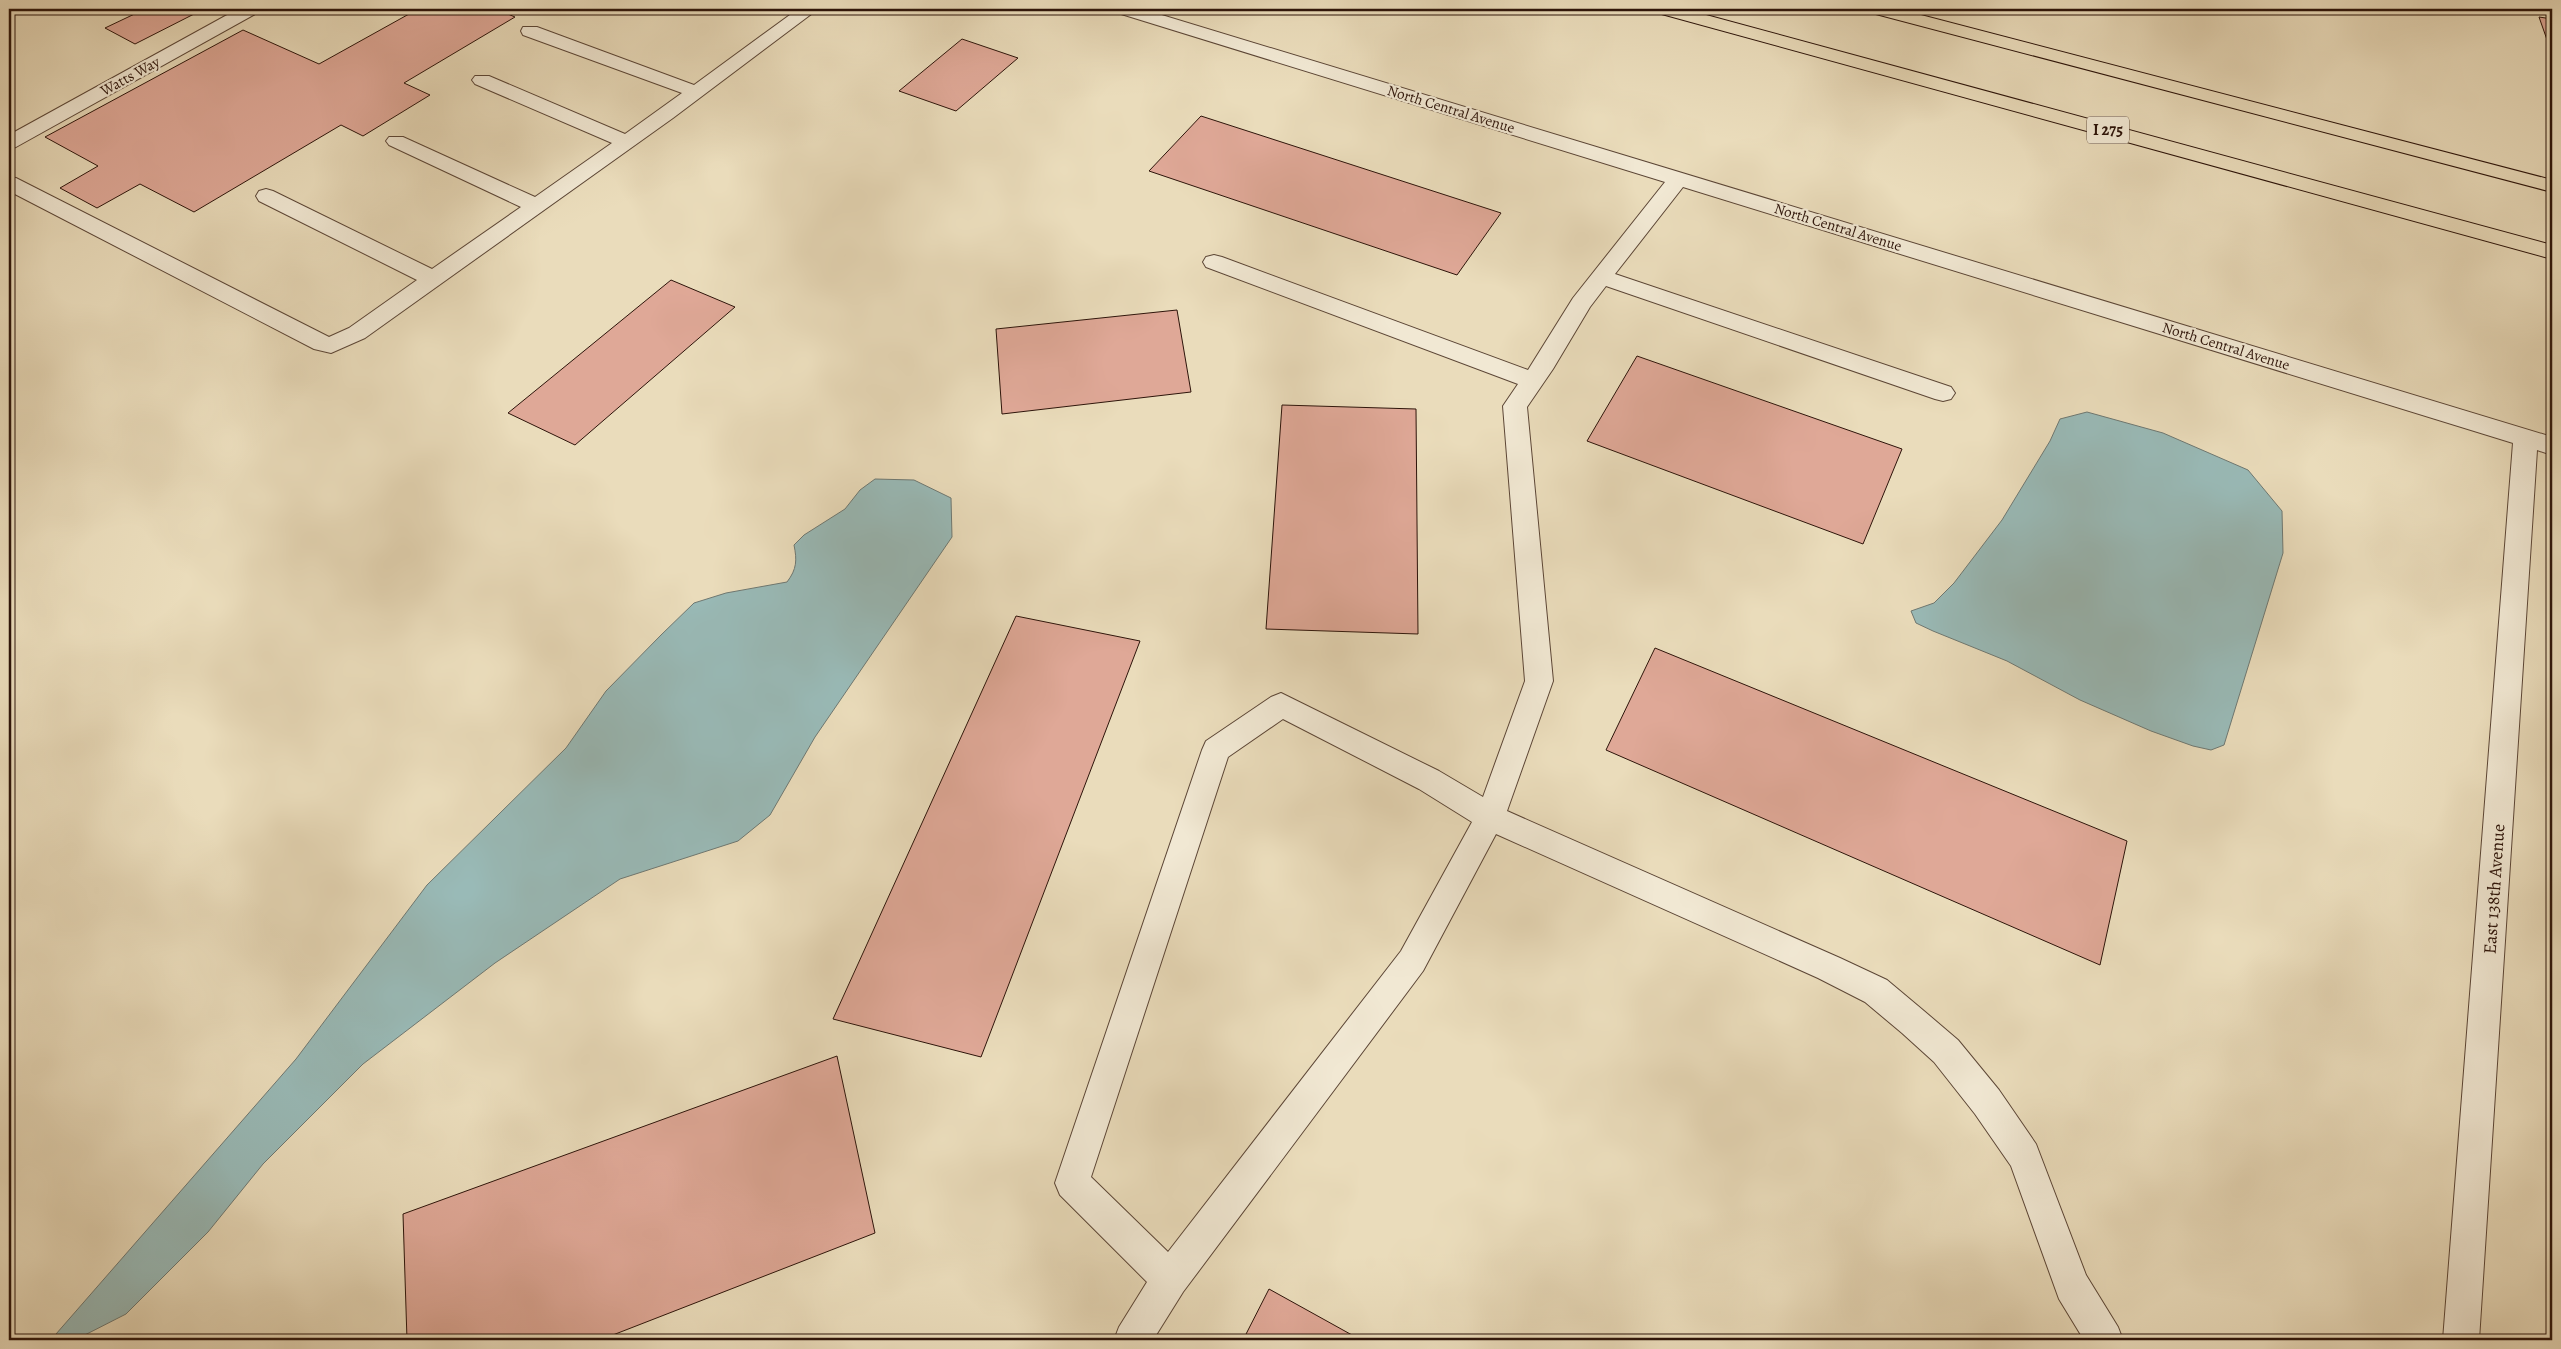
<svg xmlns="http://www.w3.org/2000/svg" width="2561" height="1349" font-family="Alegreya,serif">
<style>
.water{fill:#99bab7;stroke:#6e7872}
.building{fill:#dfa897;stroke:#2d140a}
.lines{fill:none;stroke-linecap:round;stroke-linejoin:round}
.minor-casing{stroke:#5c4636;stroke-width:2}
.highway-casing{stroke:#2d140a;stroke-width:2}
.minor{fill:#f1e8d3;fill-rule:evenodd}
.highway{fill:#eadcbb;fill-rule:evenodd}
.labels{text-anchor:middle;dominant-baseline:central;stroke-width:4.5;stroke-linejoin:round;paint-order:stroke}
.far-street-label{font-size:15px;fill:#2d140a;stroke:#f1e8d3}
.shield{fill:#f1e8d3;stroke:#685446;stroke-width:1}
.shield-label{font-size:16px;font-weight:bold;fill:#2d140a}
.street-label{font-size:18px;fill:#2d140a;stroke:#f1e8d3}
</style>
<rect width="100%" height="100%" fill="#eadcbb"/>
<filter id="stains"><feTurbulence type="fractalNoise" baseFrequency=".004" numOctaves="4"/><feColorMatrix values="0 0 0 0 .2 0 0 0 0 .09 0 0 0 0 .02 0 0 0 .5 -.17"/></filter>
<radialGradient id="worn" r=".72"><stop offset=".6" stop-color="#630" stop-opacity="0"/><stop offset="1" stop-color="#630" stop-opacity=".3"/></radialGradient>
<!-- water -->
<g class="water">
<path d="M2087,412L2163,433L2248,470L2282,511L2283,553L2224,745L2211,750L2193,746L2151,731L2080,700L2007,661L1933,631L1916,623L1911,611L1934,603L1954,583L2002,520L2050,441L2060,419Z"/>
<path d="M875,479L914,480L951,498L952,537L815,737L770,815L738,841L620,879L495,963L363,1064L263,1164L208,1232L126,1314L75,1340L56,1334L296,1059L427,885L566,748L606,691L661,635L694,603L726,593L787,582C797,569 797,560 794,545L804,535L845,509L860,490Z"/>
</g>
<!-- building -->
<g class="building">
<path d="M145,9H187L196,13L135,44L105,28Z"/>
<path d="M418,9H496L515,17L404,83L430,95L363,136L341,125L194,212L140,184L97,208L60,188L98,166L45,137L243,30L319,64Z"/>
<path d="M2539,17L2552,19V54Z"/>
<path d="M962,39L1018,58L956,111L899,91Z"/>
<path d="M1201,116L1501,213L1457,275L1149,171Z"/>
<path d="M671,280L735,307L575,445L508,413Z"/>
<path d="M1177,310L1191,392L1002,414L996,329Z"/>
<path d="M1637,356L1902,449L1863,544L1587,441Z"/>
<path d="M1282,405L1416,409L1418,634L1266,629Z"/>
<path d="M1016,616L1140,641L981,1057L833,1019Z"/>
<path d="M1655,648L2127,841L2100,965L1606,750Z"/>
<path d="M837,1056L875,1233L600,1340H407L403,1214Z"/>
<path d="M1269,1289L1361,1340H1243Z"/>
</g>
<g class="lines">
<!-- minor casing -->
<g class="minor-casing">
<g id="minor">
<path d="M238,9H260L257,13L16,147L9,149V135Z"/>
<path d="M798,9H818L673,118L365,338L331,353L314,349L9,191V177L16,178L329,337L349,328L417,280L259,201L256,196L259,191L266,189L273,191L432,269L521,207L389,145L386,141L389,137H403L535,197L612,143L475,84L472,80L475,76H489L625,134L682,93L523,35L521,31L523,27H537L694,85Z"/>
<path d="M1115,9H1142L2552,437V455L2537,450L2479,1340H2443L2513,443L1683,187L1615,274L1951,387L1955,393L1951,399L1943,401L1935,399L1606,286L1590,307L1553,369L1527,407L1553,681L1507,811L1840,958L1887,980L1924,1011L1958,1040L1999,1090L2036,1144L2086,1275L2118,1327L2123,1340H2084L2059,1299L2011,1166L1975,1114L1934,1062L1902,1033L1865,1002L1818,978L1496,834L1423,971L1183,1292L1153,1340H1114L1119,1327L1147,1282L1060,1195L1055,1183L1202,750L1206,741L1271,697L1281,693L1439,771L1483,797L1525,681L1503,406L1518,384L1206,267L1203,262L1206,257L1214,255L1222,257L1528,370L1573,298L1665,182L1118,13ZM1283,719L1419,789L1472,822L1401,951L1168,1252L1091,1177L1228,757Z"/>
</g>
</g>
<!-- highway casing -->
<g class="highway-casing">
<g id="highway">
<path d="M1655,9H1684L2552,245V259L1658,13Z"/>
<path d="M1869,9H1898L2552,180V192L1872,13Z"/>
</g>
</g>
<!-- minor -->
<use href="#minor" class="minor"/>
<!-- highway -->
<use href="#highway" class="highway"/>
</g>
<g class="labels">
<!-- far-street labels -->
<g class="far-street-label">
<text transform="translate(130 76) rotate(-29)">Watts Way</text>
<text transform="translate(1451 109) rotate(17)">North Central Avenue</text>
<text transform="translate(1838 227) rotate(17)">North Central Avenue</text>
<text transform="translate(2226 346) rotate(17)">North Central Avenue</text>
</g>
<!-- shield labels -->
<rect class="shield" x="2087" y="116.5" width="42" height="27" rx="4"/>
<g class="shield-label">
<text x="2108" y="130">I 275</text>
</g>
<!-- street labels -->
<g class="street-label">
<text transform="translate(2494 889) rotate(-86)">East 138th Avenue</text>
</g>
</g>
<!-- margin -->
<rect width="2561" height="1349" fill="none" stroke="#eadcbb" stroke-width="30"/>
<rect x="10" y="10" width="2541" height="1329" fill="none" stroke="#2d140a" stroke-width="2.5"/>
<rect x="15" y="15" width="2531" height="1319" fill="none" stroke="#2d140a"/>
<rect width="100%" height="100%" filter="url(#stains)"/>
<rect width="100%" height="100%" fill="url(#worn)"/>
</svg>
